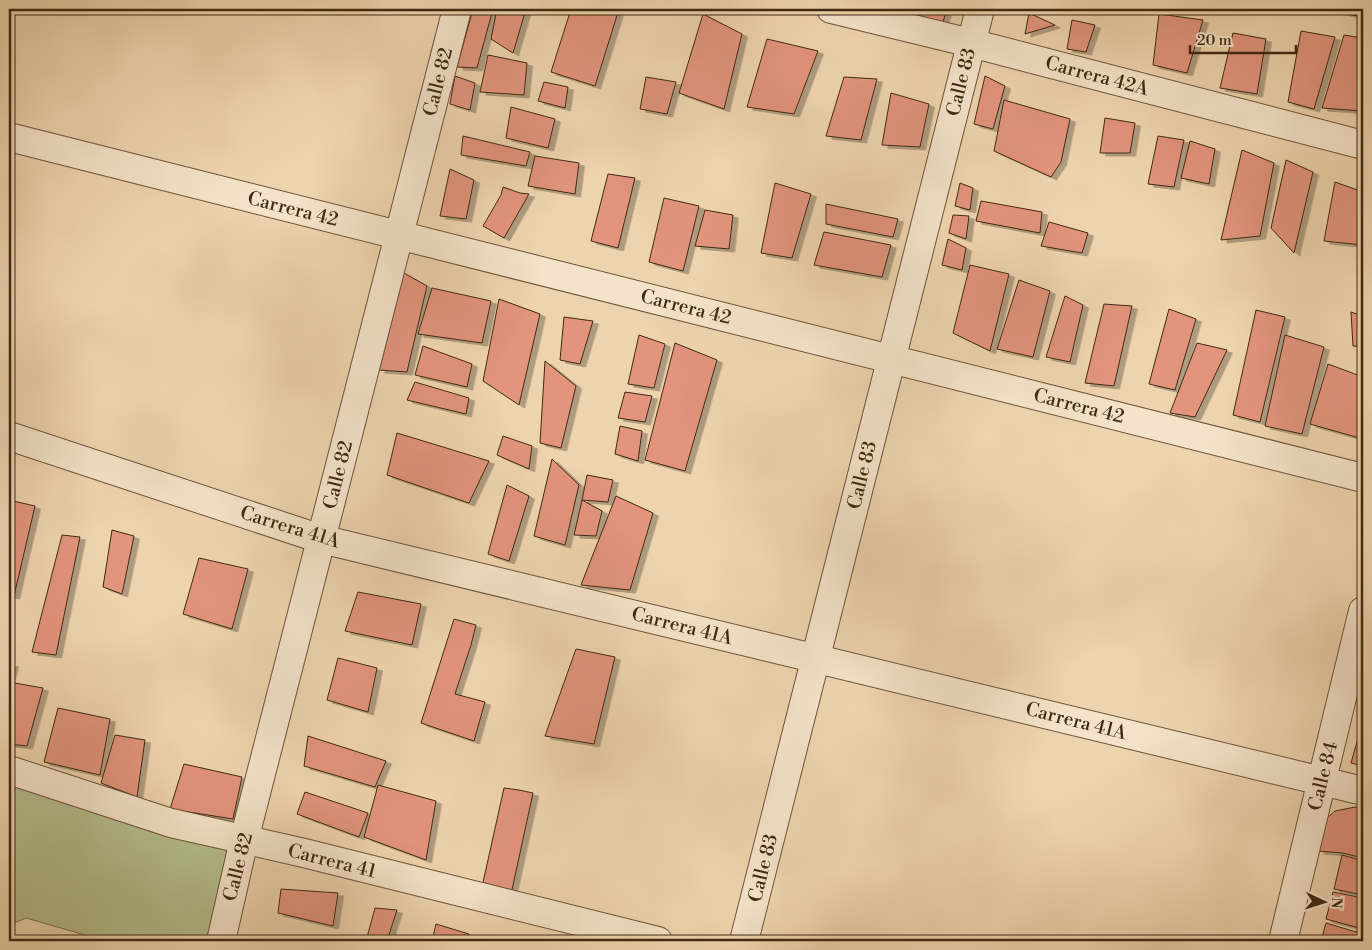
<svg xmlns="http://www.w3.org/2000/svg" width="1372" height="950" font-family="'Libre Bodoni',serif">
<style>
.green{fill:#b5bd8d;stroke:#7a7350}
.building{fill:#e2947d;stroke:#3f2912;filter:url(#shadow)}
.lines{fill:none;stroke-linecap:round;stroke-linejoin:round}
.minor-casing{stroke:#6b5439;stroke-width:30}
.tertiary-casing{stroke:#6b5439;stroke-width:30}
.minor{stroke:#f4e3ca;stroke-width:28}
.tertiary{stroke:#f4e3ca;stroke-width:28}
.labels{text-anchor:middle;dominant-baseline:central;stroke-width:5;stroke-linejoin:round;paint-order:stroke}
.street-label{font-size:19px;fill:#3f2912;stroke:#f4e3ca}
</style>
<defs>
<filter id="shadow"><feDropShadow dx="5.5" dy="3" stdDeviation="0" flood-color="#0004"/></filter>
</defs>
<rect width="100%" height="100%" fill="#eed4ae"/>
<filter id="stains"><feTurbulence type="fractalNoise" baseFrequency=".004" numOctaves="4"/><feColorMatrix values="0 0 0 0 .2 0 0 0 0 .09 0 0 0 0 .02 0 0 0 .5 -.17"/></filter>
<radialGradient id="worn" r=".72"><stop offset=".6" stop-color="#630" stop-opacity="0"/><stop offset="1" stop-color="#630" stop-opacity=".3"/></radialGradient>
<!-- green -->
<path class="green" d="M9,779L231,849L210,941H106L26,918L9,925Z"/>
<!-- building -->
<g class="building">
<path d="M473,9H493L477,68L457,67Z"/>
<path d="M497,9H526L513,53L491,39Z"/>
<path d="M571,9H619L595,86L551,72Z"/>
<path d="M885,9H947L942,25Z"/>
<path d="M1328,9H1359L1357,16Z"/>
<path d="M1360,9H1363V17L1358,16Z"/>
<path d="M1029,13L1055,25L1025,34Z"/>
<path d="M703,14L742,34L724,109L679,93Z"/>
<path d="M1159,14L1203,20L1187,73L1153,65Z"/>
<path d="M1072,20L1095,25L1086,52L1067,49Z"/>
<path d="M1301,31L1335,37L1314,109L1288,102Z"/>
<path d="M1233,33L1266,39L1257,94L1220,88Z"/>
<path d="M1344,35L1363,38V106L1362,111L1322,108Z"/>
<path d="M767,39L818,51L794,114L747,107Z"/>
<path d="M488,55L527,63L524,95L480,92Z"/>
<path d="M455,76L475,83L470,110L450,104Z"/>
<path d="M985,76L1005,86L993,129L974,124Z"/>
<path d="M646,77L676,82L667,114L640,109Z"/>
<path d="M844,77L877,79L861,140L826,136Z"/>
<path d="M544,82L568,87L565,108L538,101Z"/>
<path d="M891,93L929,104L920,147L882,145Z"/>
<path d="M1004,100L1070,119L1061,162L1051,177L994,151Z"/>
<path d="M511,107L555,119L548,148L506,138Z"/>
<path d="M1105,118L1135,123L1130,153H1100Z"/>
<path d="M463,136L530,152L526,166L461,155Z"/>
<path d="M1158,136L1184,140L1174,187L1148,184Z"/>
<path d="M1190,141L1215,149L1209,184L1181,178Z"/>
<path d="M1242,150L1274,163L1260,236L1221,240Z"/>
<path d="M535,156L579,163L575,194L528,186Z"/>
<path d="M1286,160L1313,172L1294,253L1271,228Z"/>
<path d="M450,169L474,180L466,219L440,216Z"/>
<path d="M608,174L635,178L618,248L591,241Z"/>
<path d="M1335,182L1363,192V245L1324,241Z"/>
<path d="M775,183L811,194L792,258L761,253Z"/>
<path d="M960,183L973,188L970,210L955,206Z"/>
<path d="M503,187L520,193L529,194L504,238L483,226L501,195Z"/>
<path d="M664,198L699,206L683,271L649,262Z"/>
<path d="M981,201L1042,212L1040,233L976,221Z"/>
<path d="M826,204L898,219L893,237L826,224Z"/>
<path d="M705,210L733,215L729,249L695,246Z"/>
<path d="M953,215L969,216L966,239L949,233Z"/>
<path d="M1049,222L1088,233L1082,253L1041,246Z"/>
<path d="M824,232L891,245L882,277L814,265Z"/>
<path d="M948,239L966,248L962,270L942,265Z"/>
<path d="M970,265L1009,274L990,351L953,333Z"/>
<path d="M404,273L427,286L407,372L379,370Z"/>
<path d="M1019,280L1050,291L1033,357L997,349Z"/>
<path d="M432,288L491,301L482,343L418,334Z"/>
<path d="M1065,296L1083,305L1070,362L1046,357Z"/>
<path d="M499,299L540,314L519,405L483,381Z"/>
<path d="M1104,304L1132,306L1114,386L1085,383Z"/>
<path d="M1169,309L1196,319L1175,390L1149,384Z"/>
<path d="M1256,310L1285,317L1260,422L1233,415Z"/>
<path d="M1351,312L1363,316V347L1353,346Z"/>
<path d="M564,317L593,321L580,364L560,360Z"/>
<path d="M639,335L665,344L654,388L628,384Z"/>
<path d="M1285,335L1324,347L1302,434L1265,426Z"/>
<path d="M675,343L717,360L685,471L645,460Z"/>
<path d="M1197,343L1227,350L1195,417L1170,413Z"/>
<path d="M423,346L472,364L467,387L415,375Z"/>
<path d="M545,361L576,386L561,448L540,443Z"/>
<path d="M1328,364L1363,377V439L1310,424Z"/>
<path d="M415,382L469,398L466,414L407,400Z"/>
<path d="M625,392L652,396L645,422L618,418Z"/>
<path d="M620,426L642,431L638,461L615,454Z"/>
<path d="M397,433L489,461L469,503L387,475Z"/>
<path d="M503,436L532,446L529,469L497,455Z"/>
<path d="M552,459L579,485L565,545L534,536Z"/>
<path d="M587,475L613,480L608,502L582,500Z"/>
<path d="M507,485L529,496L509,561L488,554Z"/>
<path d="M616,496L653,513L630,590L581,585Z"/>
<path d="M9,500L35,506L14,596L9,595Z"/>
<path d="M582,500L602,511L596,536L574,535Z"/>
<path d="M112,530L134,536L122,594L103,587Z"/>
<path d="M62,535L80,537L56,655L32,652Z"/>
<path d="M199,558L248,569L232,629L183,614Z"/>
<path d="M358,592L421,604L412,645L345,631Z"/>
<path d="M454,619L476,625L471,645L455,694L485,702L474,741L421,723Z"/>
<path d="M576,649L615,657L594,744L545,736Z"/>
<path d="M338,658L377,668L368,712L327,700Z"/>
<path d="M9,663L13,664L9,680Z"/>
<path d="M9,682L43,688L27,746L9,744Z"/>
<path d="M58,708L110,719L100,775L44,762Z"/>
<path d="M1363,721V766L1351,763Z"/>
<path d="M115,735L145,740L137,797L101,783Z"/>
<path d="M308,736L386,761L375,787L304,766Z"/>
<path d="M184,764L242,777L233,819L170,809Z"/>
<path d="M378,785L436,801L426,860L364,837Z"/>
<path d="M504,788L519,790L533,793L512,890L482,887Z"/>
<path d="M305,792L368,813L359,837L297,814Z"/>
<path d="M1355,807L1363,808V858L1343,853L1318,851L1326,819L1335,811Z"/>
<path d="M1342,855L1363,861V895L1334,889Z"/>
<path d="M281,889L338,893L333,926L278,913Z"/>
<path d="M1333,892L1363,898V929L1326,919Z"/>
<path d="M375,908L397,910L387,941H366Z"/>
<path d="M1326,923L1363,934V941H1321Z"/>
<path d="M436,924L469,934L467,941H432Z"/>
</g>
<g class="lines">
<!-- minor casing -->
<g class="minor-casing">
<g id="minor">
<path d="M831,9L971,43L1363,145"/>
<path d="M9,137L1363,478"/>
<path d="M9,436L321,539L1363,791"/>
<path d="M9,770L171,823L304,853L658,941"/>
<path d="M221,941L244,840L457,9"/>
<path d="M744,941L980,9"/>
</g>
</g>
<!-- tertiary casing -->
<g class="tertiary-casing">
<path id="tertiary" d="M1283,941L1363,611"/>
</g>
<!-- minor -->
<use href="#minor" class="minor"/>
<!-- tertiary -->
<use href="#tertiary" class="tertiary"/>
</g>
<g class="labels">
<!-- street labels -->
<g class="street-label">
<text transform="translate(1097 76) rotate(15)">Carrera 42A</text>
<text transform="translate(438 82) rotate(-76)">Calle 82</text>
<text transform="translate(961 82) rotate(-76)">Calle 83</text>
<text transform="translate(293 209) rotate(14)">Carrera 42</text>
<text transform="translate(686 307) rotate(14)">Carrera 42</text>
<text transform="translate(1079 406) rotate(14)">Carrera 42</text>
<text transform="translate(338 475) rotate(-76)">Calle 82</text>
<text transform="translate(862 475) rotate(-76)">Calle 83</text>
<text transform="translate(290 527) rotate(17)">Carrera 41A</text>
<text transform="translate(682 626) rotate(14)">Carrera 41A</text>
<text transform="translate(1076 721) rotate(14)">Carrera 41A</text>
<text transform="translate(1323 776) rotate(-76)">Calle 84</text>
<text transform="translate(332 861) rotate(14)">Carrera 41</text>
<text transform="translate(238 867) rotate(-76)">Calle 82</text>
<text transform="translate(763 868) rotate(-76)">Calle 83</text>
</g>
</g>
<!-- margin -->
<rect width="1372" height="950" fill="none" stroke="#eed4ae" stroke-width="30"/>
<rect x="10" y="10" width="1352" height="930" fill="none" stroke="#3f2912" stroke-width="2.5"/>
<rect x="15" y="15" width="1342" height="920" fill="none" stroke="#3f2912"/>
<!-- north arrow -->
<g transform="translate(1324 902) rotate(94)" stroke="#f4e3ca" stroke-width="4" paint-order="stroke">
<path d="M0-4L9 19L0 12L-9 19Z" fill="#3f2912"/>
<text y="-8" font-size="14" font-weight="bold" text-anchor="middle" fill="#3f2912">N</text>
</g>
<!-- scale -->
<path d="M1190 45v8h106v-8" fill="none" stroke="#3f2912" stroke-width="2.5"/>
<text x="1197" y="45" font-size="15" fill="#3f2912" stroke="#f4e3ca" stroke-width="4" paint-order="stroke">20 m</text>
<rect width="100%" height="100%" filter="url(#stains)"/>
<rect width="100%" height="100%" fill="url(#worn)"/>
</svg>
